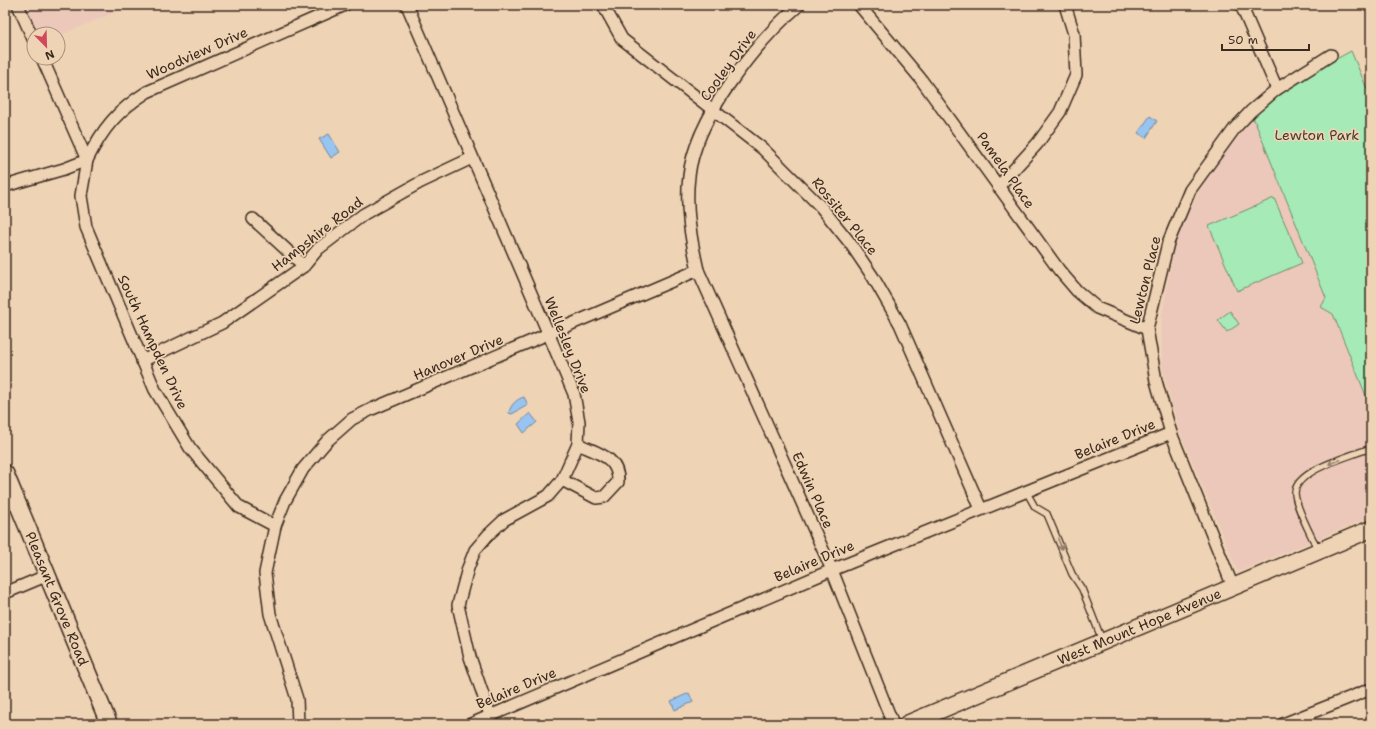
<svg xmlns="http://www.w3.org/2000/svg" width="1376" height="729" font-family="'Shantell Sans',sans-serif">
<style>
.built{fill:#ecc8ba}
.green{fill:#a6ebb7;stroke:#708a6a}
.water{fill:#97c4f1;stroke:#72869d}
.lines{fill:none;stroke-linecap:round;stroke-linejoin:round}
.lane-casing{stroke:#3b2a1e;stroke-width:8}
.street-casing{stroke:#3b2a1e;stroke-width:14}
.secondary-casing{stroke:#3b2a1e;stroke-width:19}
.lane{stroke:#eed3b5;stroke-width:5.5}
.street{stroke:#eed3b5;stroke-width:11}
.secondary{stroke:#eed3b5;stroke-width:16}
.oneway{stroke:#947e6a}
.labels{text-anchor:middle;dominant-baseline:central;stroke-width:3.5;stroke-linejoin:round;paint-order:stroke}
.street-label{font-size:14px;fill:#3b2a1e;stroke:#eed3b5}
.park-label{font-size:14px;fill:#463d2d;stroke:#eed3b5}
</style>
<rect width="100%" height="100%" fill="#eed3b5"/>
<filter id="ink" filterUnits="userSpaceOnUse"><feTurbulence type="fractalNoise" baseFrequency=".025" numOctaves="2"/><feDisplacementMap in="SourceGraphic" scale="8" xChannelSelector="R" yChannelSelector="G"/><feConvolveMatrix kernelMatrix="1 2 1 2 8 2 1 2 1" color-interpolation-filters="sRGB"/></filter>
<g filter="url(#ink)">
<!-- built -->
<g class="built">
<path d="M25,5H132L58,36V34H37Z"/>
<path d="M1253,117L1371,408V517L1238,572L1179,430L1162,368V316L1175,242L1203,182Z"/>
</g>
<!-- green -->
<g class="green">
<path d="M1351,51L1371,98V408L1333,314L1321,307L1326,298L1253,117L1278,95L1311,73Z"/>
<path d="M1274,198L1302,263L1237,291L1209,226Z"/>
<path d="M1230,311L1239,324L1227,332L1218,320Z"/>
</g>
<!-- water -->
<g class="water">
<path d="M1150,116L1157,121L1146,138L1138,133Z"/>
<path d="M329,134L340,152L331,158L319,139Z"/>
<path d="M524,397L528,405L512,414L509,413C510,405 517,399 524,397Z"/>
<path d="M530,413L537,422L524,433L518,424Z"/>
<path d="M689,693L693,702L675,710L671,701Z"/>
</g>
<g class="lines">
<!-- lane casing -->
<g class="lane-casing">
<g id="lane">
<path d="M1026,491L1035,507L1047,514L1072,574L1082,589L1102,640"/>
<path d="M1318,550C1312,537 1295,506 1295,493C1295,471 1347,457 1365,450H1371"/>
</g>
</g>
<!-- street casing -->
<g class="street-casing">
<g id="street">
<path d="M18,5L34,41"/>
<path d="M407,5L549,335L574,394L579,422L578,444L562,480L548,496L504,520L488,535L475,550L468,568L458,605L470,657L490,715"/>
<path d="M603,5L622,39L763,149L821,207L850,243L873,277L900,324L981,509"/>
<path d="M799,5C756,42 695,119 689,176C685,208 691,239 698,270L832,570L893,724"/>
<path d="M859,5L920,78L1059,270L1077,291L1097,308L1147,329"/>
<path d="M1241,5L1277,89"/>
<path d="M42,58L87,160L81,196L86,227L155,390L190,448L239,507L275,526"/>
<path d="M5,186L64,169L87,160C103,128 117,111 147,92L345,5"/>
<path d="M998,187L1037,144L1060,112L1076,75L1074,34L1065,5"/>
<path d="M253,219L304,266"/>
<path d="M142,361L222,323L304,266L318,249L364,214L421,182L472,158"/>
<path d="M562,480L596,498L604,497L618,482C619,457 597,453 578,444"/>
<path d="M1233,587L1171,433L1156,381L1147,329L1168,243L1190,190L1235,128L1251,111L1277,89L1331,55"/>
<path d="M5,593L48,575"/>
<path d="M298,724L297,699L270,614L265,573L275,526L285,501L303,469L327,441L352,419L372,409L698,270"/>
<path d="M471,724L832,570L1171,433"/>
<path d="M1283,724L1371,689"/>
</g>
</g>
<!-- secondary casing -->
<g class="secondary-casing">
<g id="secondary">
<path id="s1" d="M5,473L109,724"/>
<path id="s2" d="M907,724L1371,529"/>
</g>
</g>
<!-- lane -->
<use href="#lane" class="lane"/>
<!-- street -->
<use href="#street" class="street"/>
<!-- secondary -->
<use href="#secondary" class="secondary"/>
</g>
<!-- one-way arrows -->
<defs><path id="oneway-shaft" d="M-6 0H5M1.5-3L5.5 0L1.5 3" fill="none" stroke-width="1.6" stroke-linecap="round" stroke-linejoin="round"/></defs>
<g class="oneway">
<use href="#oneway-shaft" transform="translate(1334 462) rotate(158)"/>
<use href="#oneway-shaft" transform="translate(1060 544) rotate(68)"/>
</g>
</g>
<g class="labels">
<!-- street labels -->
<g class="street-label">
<text transform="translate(197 53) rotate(-24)">Woodview Drive</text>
<text transform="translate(728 65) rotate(-54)">Cooley Drive</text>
<text transform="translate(1006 170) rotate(55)">Pamela Place</text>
<text transform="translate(845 216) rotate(51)">Rossiter Place</text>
<text transform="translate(317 234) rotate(-38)">Hampshire Road</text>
<text transform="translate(1145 280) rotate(-76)">Lewton Place</text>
<text transform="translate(153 342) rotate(65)">South Hampden Drive</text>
<text transform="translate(568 345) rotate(68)">Wellesley Drive</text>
<text transform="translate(458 357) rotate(-23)">Hanover Drive</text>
<text transform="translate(1115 439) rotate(-22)">Belaire Drive</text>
<text transform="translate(813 490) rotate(66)">Edwin Place</text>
<text transform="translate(814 561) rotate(-23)">Belaire Drive</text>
<text stroke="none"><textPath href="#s1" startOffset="136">Pleasant Grove Road</textPath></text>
<text stroke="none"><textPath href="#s2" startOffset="252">West Mount Hope Avenue</textPath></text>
<text transform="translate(516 688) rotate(-23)">Belaire Drive</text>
</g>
<!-- park labels -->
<g class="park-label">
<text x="1317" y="135">Lewton Park</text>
</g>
</g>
<!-- margin -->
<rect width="1376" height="729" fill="none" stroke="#eed3b5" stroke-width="20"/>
<rect x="10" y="10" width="1356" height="709" fill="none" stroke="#3b2a1e" stroke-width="1.5" filter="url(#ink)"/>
<!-- north arrow -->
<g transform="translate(46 46) rotate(157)"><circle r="19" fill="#eed3b5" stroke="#a68f79"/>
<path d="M0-3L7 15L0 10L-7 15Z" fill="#d1495b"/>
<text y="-6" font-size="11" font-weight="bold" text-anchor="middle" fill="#3b2a1e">N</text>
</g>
<!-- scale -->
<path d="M1222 44v6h87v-6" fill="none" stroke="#3b2a1e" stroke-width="2"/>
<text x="1228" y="44" font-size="12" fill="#3b2a1e" stroke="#eed3b5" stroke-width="3" paint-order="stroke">50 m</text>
</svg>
